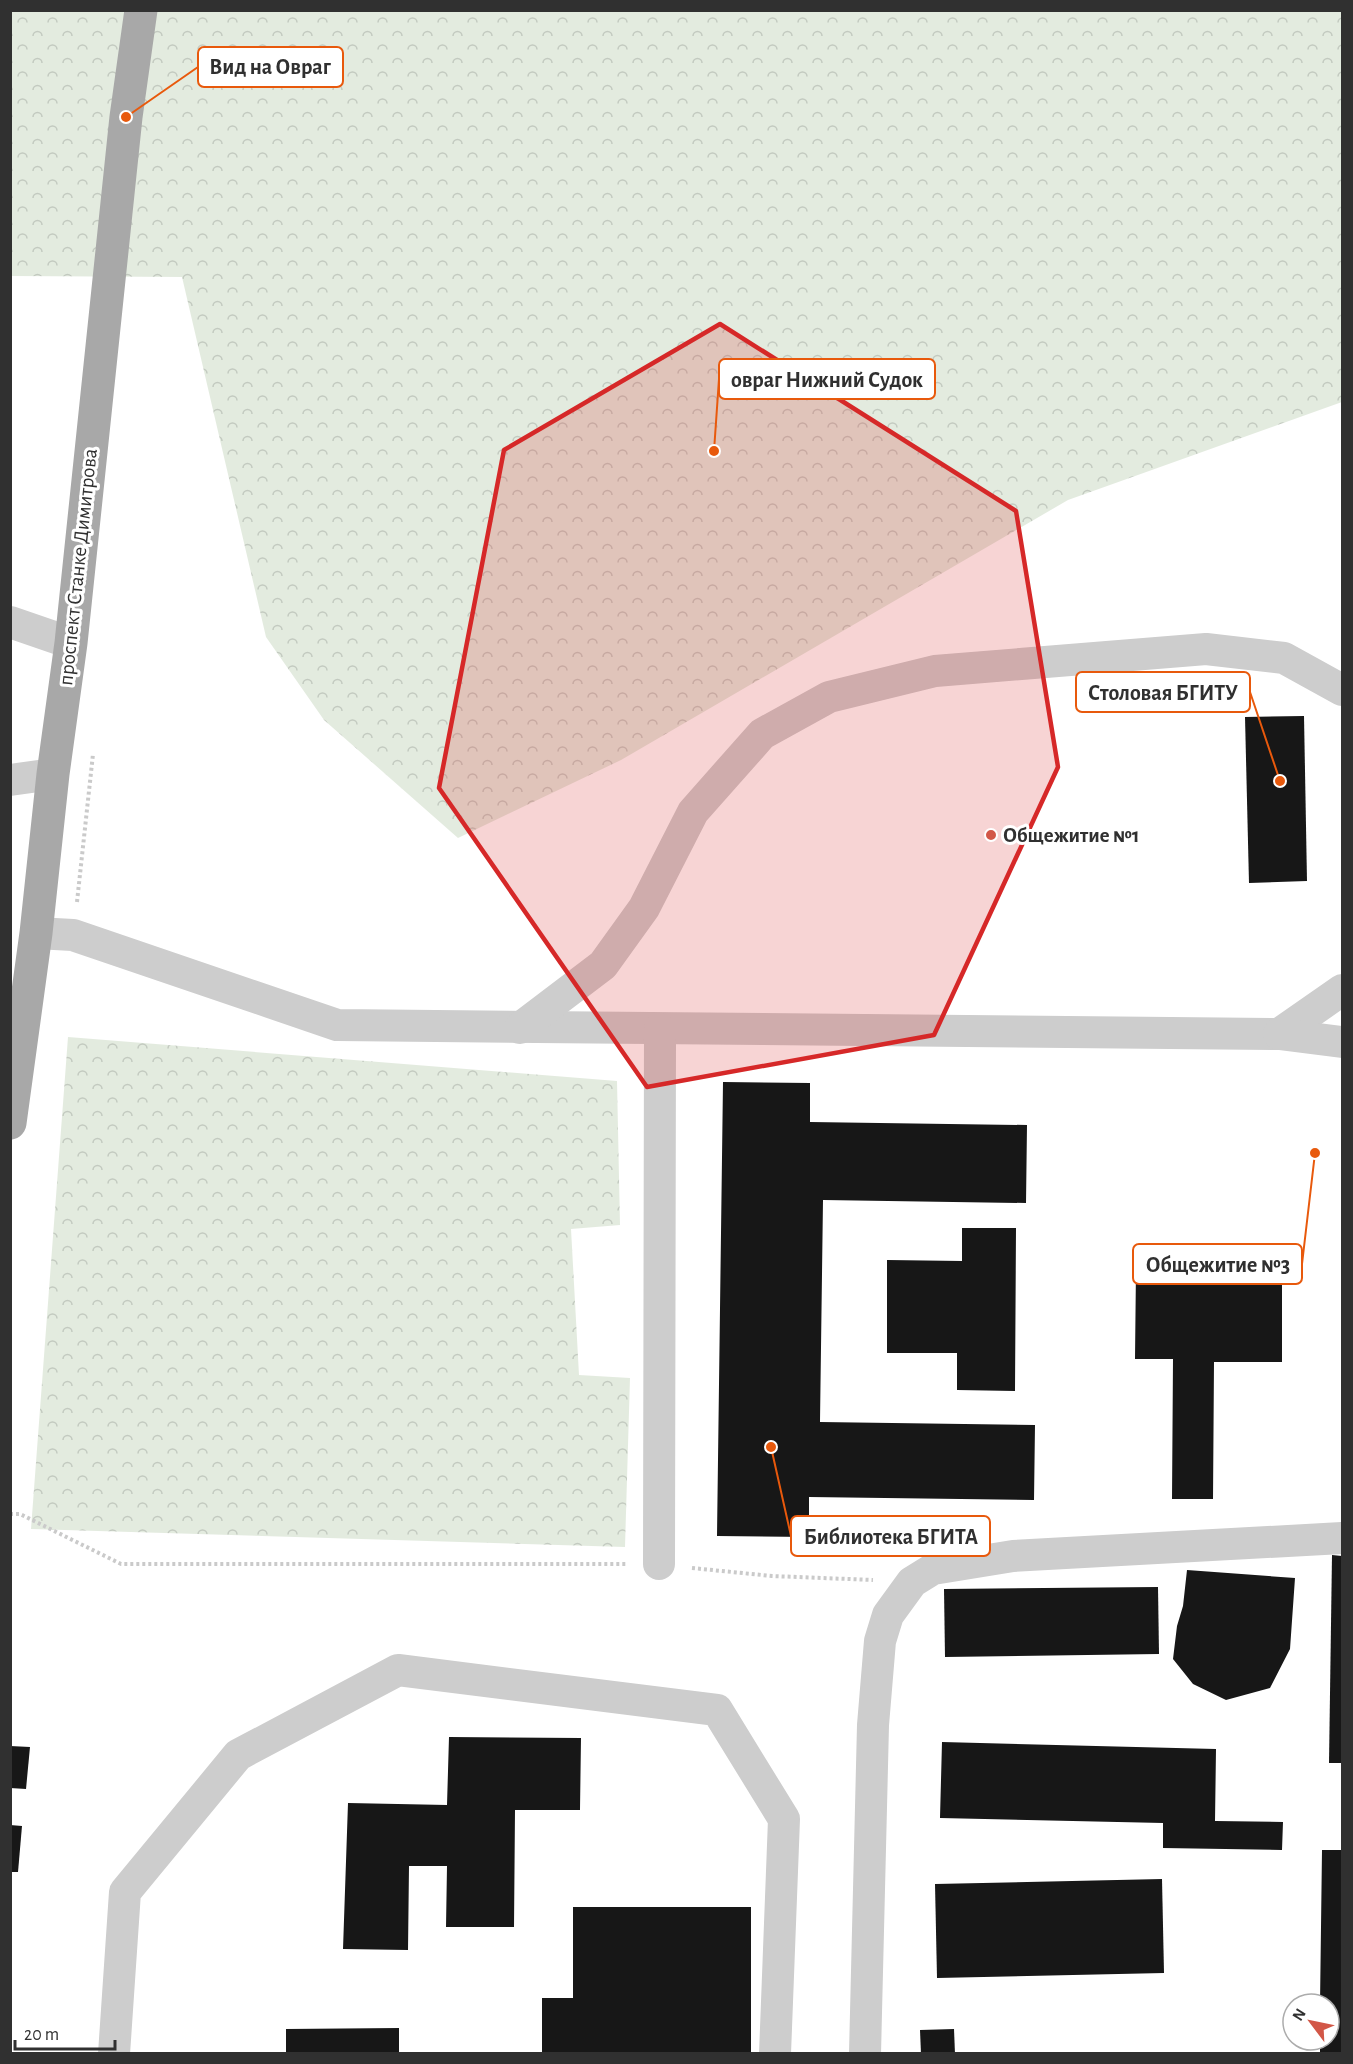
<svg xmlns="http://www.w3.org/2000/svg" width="1353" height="2064" font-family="'Alegreya Sans',sans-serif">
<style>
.forest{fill:url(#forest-crowns)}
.building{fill:#171717}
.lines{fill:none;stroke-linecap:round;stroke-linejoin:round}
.path{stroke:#cacaca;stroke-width:4;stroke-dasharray:3 3;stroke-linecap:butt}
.minor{stroke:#cdcdcd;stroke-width:32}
.major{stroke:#a8a8a8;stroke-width:33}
.marked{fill:#d62828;fill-opacity:0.2;stroke:#d62828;stroke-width:4.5;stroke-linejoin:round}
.poi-dot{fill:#d25747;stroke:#fff;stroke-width:2}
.labels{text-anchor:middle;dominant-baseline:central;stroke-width:6;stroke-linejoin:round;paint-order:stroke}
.street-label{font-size:21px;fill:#303030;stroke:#fff}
.poi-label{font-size:21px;font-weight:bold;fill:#303030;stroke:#fff;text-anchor:start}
.leader{fill:none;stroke:#e8590c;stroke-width:2}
.callout-dot{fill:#e8590c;stroke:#fff;stroke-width:2}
.callout{fill:#fff;stroke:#e8590c;stroke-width:2}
.callout-label{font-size:22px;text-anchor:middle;font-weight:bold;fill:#303030}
</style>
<defs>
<pattern id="forest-crowns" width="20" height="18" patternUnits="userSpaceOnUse" patternTransform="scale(1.5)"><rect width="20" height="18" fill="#e3ebdf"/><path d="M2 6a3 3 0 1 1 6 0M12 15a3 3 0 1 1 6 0" fill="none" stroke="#c3cac0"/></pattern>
</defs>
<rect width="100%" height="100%" fill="#fff"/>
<!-- forest -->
<g class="forest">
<path d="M11,11H1342V402L1068,500L621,760L458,838L324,720L266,637L182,277L11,276Z"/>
<path d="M68,1037L617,1081L620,1225L571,1229L579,1375L630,1378L625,1547L31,1529Z"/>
</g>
<!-- building -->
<g class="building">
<path d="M1304,716L1307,881L1249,883L1245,717Z"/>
<path d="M723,1082L810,1083V1122L1027,1125L1026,1203L823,1200L820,1422L1035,1425L1034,1500L809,1497V1537L717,1536Z"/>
<path d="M962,1228H1016L1015,1391L957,1390V1353H887V1260L962,1261Z"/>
<path d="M1136,1268L1282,1269V1362H1214L1213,1499H1172L1173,1359H1135Z"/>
<path d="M1332,1555L1342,1556V1763H1329Z"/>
<path d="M1187,1570L1295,1578L1290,1649L1270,1688L1226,1700L1193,1684L1173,1659L1177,1626L1183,1606Z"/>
<path d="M1158,1587L1159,1654L945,1657L944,1589Z"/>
<path d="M449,1737L581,1738L580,1810H515L514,1927H446L447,1866H409L408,1950L343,1949L348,1803L447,1805Z"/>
<path d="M942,1742L1216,1749L1215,1821L1283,1822L1282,1850L1163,1848V1823L940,1818Z"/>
<path d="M10,1746L30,1747L26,1789L10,1788Z"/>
<path d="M10,1825L22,1826L18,1872H10Z"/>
<path d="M1322,1850H1342V2054H1320V2040H1329V2004H1320Z"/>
<path d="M1162,1879L1164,1973L937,1978L935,1884Z"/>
<path d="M573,1907H751V2054H542V1998H573Z"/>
<path d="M399,2028V2054H286V2029Z"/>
<path d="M954,2029L955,2054H921L920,2030Z"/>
</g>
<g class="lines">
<!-- path -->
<g class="path">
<path d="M77,902L93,754"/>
<path d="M10,1514H20L121,1564H627"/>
<path d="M692,1568L772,1576L873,1580"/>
</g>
<!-- minor -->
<g class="minor">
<path d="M10,622L71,643"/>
<path d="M10,780L53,774"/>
<path d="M36,933L73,935L337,1025L1279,1034L1342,990"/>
<path d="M520,1028L603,965L644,908L693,812L762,734L829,697L935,671L1206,649L1284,658L1342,690"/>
<path d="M1279,1034L1342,1042"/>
<path d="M659,1564L660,1029"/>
<path d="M114,2054L125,1892L238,1755L398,1670L717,1710L784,1819L775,2054"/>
<path d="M865,2054L873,1725L880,1641L888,1615L912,1582L933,1569L1013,1556L1342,1538"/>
</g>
<!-- major -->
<path class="major" d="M10,1123L36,933L53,774L71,643L126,117L141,10"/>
</g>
<!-- marked area -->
<path class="marked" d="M720,324L1016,511L1058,767L934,1035L647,1087L439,788L504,450Z"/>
<!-- markers -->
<circle class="poi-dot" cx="991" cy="835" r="6"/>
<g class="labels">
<!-- street labels -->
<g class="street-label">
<text transform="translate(78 567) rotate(-84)">проспект Станке Димитрова</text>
</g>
<!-- poi labels -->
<g class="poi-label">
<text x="1003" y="835">Общежитие №1</text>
</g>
</g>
<!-- callouts -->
<path class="leader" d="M126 117L198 67M714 451L719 379M1280 781L1250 692M1315 1153L1302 1264M771 1447L791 1536"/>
<g class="callout-dot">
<circle cx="126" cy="117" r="6"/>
<circle cx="714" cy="451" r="6"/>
<circle cx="1280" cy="781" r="6"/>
<circle cx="1315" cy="1153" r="6"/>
<circle cx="771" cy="1447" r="6"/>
</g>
<g class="callout">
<rect x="198" y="47" width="145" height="40" rx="6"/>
<rect x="719" y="359" width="216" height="40" rx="6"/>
<rect x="1076" y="672" width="174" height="40" rx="6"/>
<rect x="1133" y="1244" width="169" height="40" rx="6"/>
<rect x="791" y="1516" width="199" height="40" rx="6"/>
</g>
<g class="callout-label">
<text x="270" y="74">Вид на Овраг</text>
<text x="827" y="387">овраг Нижний Судок</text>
<text x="1163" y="700">Столовая БГИТУ</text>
<text x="1218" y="1272">Общежитие №3</text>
<text x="891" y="1544">Библиотека БГИТА</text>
</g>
<!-- border -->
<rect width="1353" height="2064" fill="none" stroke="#303030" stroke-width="24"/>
<!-- north arrow -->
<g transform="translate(1311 2022) rotate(302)"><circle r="28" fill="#ffffff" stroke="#acacac" stroke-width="1.5"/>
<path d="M0-4.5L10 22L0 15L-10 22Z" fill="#d25747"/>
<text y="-9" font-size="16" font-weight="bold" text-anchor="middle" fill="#303030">N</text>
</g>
<!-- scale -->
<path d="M15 2040v9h100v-9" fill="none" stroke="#303030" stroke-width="3"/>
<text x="24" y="2040" font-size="18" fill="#303030" stroke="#ffffff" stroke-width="4.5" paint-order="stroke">20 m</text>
</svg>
